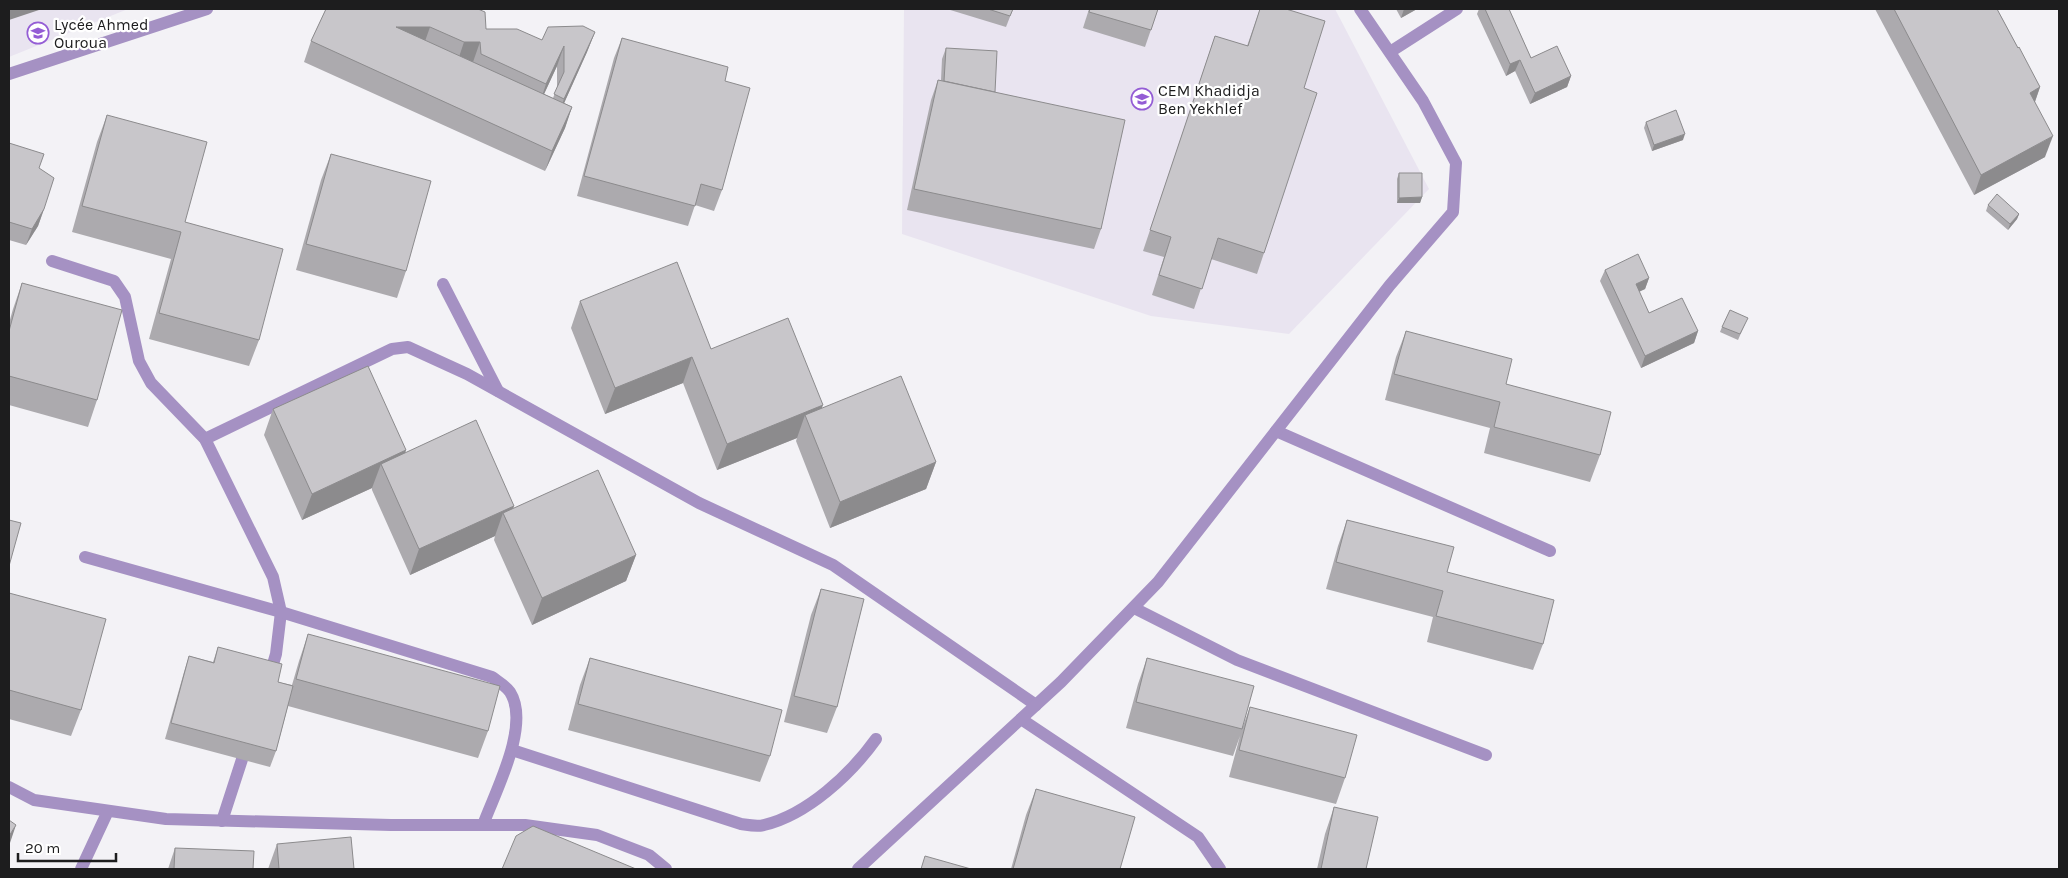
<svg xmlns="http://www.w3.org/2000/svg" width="2068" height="878" font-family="Karla,sans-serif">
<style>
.built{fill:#e9e4f0}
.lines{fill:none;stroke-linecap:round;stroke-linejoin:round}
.street{stroke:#a591c3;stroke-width:12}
.wall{fill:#acaaae;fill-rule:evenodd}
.shaded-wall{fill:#8c8b8d}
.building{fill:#c8c6ca;stroke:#8c8b8d}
.labels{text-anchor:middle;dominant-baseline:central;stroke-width:4.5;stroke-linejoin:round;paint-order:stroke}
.poi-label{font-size:16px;fill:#1d1d1e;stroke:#fff;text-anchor:start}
</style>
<rect width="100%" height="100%" fill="#f3f2f6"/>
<!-- built -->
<g class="built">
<path d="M9,9H128L9,57Z"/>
<path d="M904,9H1335L1429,189L1289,334L1151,316L902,234Z"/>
</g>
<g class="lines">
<!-- street -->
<g class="street">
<path d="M1390,52L1457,9"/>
<path d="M9,74L207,9"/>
<path d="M52,261L114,281L125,297L139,361L151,383L205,439L273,577L281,612L276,654L269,678"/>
<path d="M443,284L498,391"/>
<path d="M1276,431L1550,551"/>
<path d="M205,439L392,349L408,347L467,374L699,503L833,565L1036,705"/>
<path d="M85,557L281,612L492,677C497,681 506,686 510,692C531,725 495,792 483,825"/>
<path d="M1134,608L1237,660L1486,755"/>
<path d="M1021,719L1198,837L1220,869"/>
<path d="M512,750L741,824C748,825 757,827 764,825C807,815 851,774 876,739"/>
<path d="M9,787L34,800L166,819L391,825H525L597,835L649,855L666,869"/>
<path d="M222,821L247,744"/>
<path d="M81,869L108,811"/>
<path d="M858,869L1061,682L1158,582L1390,285L1453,212L1456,163L1423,101L1360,9"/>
</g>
</g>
<!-- wall -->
<g class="wall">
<path d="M326,9L486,29L542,40L595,32L587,52L564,103L572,107L565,128L545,171L304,62L311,41ZM557,66V88L553,98L544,94Z"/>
<path d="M947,9H1013L1006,27Z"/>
<path d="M1089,9H1158L1145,47L1083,28Z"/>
<path d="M1260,9L1304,88L1264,253L1257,274L1211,259L1194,309L1152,295L1164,257L1143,251L1215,36L1247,46Z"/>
<path d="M1396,9H1417L1401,18Z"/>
<path d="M1479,9H1509L1531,58L1571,76L1567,87L1530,104L1515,71L1506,76L1477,14Z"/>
<path d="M1875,9H1997L2018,48L2040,87L2035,102L2045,157L1974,195Z"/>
<path d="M622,38L725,81L722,190L714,211L695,205L688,226L577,196L614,58Z"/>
<path d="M946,48L995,92L1101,229L1094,249L907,210L931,100L938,80H941L942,59Z"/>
<path d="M107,115L185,222L259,340L249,366L149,339L171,259L72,232L97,142Z"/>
<path d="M1646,122L1683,140L1652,151L1644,128Z"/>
<path d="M9,143L39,168L44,209L38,226L26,245L9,240Z"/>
<path d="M331,154L406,271L397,298L296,270L321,180Z"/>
<path d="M1399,173L1422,197L1420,203H1397V179Z"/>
<path d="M1988,205L2019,214L2017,219L2008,230L1986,211Z"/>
<path d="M1605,270L1649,278L1645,289L1639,292L1649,313L1698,331L1694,343L1641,368L1600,281Z"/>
<path d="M22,283L97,400L88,427L9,405V323L13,309Z"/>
<path d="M580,301L711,349L821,408L936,462L926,489L830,528L796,441L797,438L717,470L683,383L605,414L571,328Z"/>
<path d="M1745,324L1738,340L1720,332L1722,327Z"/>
<path d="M1406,331L1506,384L1600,455L1590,482L1484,453L1490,428L1385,400L1396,357Z"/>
<path d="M273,409L406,450L405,453L514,506L513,509L636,555L626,581L532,625L494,540L495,536L410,575L372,490V488L302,520L264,435Z"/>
<path d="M1347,520L1447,572L1543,644L1533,670L1427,642L1433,617L1326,589L1338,546Z"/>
<path d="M821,589L837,707L827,733L784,722L811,615Z"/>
<path d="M9,593L81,710L71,736L9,719Z"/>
<path d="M308,634L488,731L478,758L288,706L276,751L270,767L165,739L184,672L189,656L213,662L218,647L278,682L292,685L299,661Z"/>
<path d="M590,658L770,756L760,782L568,730L580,685Z"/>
<path d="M1147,658L1243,726L1250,707L1345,778L1336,804L1229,777L1240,736L1233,756L1126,728L1138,684Z"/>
<path d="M1036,789L1120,869H1011L1026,815Z"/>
<path d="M1334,807L1366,869H1317L1325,834Z"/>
<path d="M277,844L354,869H268Z"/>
<path d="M175,848L253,869H168Z"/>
</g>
<!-- shaded-wall -->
<g class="shaded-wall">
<path d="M12,9H42L9,20V10Z"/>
<path d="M1404,9H1417L1401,18Z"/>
<path d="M396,27H430L423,47Z"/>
<path d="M595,32L587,52L557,119L564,99Z"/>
<path d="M464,42H480L473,62L457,63Z"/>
<path d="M564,46L557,66L539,105L546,84Z"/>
<path d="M1520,60L1515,71L1506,76L1510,64Z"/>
<path d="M1571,76L1567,87L1530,104L1535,93Z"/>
<path d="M2040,87L2033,107L2030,93Z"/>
<path d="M572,107L565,128L545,171L552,151Z"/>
<path d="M1685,134L1683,140L1652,151L1654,145Z"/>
<path d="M2053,136L2045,157L1974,195L1981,175Z"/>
<path d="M1422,197L1420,203H1397L1399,198Z"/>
<path d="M44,209L38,226L26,245L32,229Z"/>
<path d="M2019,214L2017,219L2008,230L2010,224Z"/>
<path d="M1649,278L1645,289L1631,295L1636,284Z"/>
<path d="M1698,331L1694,343L1641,368L1645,356Z"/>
<path d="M692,357L683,383L605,414L615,388Z"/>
<path d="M823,405L813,431L805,415L797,438L717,470L727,444Z"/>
<path d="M406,450L397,477L381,464L372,488L302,520L312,494Z"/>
<path d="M936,462L926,489L830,528L840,502Z"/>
<path d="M514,506L507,523L503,513L495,536L410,575L419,549Z"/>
<path d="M636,555L626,581L532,625L542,598Z"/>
<path d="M16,825L9,846V836Z"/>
</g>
<!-- building -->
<g class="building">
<path d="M326,9H478L485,12L486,29H517L542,40L548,27L583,26L595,32L564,99L554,94L564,72V46L546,84L481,54L480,42H464L430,27H396L572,107L552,151L311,41Z"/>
<path d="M988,9H1013L1010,16Z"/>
<path d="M1090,9H1158L1151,30L1089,12Z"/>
<path d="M1260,9H1286L1325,21L1304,88L1317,93L1264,253L1218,238L1202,289L1159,275L1171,237L1150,230L1215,36L1248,46Z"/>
<path d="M1485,9H1509L1531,58L1557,46L1571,76L1535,93L1520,60L1510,64Z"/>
<path d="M1894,9H1997L2018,48L2019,47L2040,87L2030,93L2053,136L1981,175Z"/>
<path d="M622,38L728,67L725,81L750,88L722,190L701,184L695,206L584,176Z"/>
<path d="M946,48L997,51L995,92L944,81Z"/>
<path d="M938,80L1125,120L1101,229L914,189Z"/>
<path d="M1676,110L1685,134L1654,145L1646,122Z"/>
<path d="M107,115L207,142L185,222L283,249L259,340L159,313L181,232L82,206Z"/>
<path d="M9,143L44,154L39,168L54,178L44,209L32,229L9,222Z"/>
<path d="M331,154L431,181L406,271L306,244Z"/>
<path d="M1399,173H1422V197L1399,198Z"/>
<path d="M1997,194L2019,214L2010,224L1988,205Z"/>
<path d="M1638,254L1649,278L1636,284L1649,313L1682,298L1698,331L1645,356L1605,270Z"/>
<path d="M677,262L711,349L788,318L823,405L727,444L692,357L615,388L580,301Z"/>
<path d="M22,283L122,310L97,400L9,376V331Z"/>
<path d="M1730,310L1748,318L1740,334L1722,327Z"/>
<path d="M1406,331L1512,359L1506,384L1611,412L1600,455L1494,427L1500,402L1394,374Z"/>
<path d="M368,366L406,450L312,494L273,409Z"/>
<path d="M901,376L936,462L840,502L805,415Z"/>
<path d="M476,420L514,506L419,549L381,464Z"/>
<path d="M598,470L636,555L542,598L503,513Z"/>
<path d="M9,520L21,523L9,566Z"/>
<path d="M1347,520L1454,547L1447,572L1554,600L1543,644L1436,616L1443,591L1336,562Z"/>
<path d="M821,589L864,599L837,707L794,696Z"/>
<path d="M9,593L106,619L81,710L9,690Z"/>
<path d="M308,634L500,686L488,731L296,679Z"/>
<path d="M218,647L282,664L278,682L293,686L276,751L171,723L189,656L214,663Z"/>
<path d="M590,658L782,710L770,756L578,704Z"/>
<path d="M1147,658L1254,686L1242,729L1136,702Z"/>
<path d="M1250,707L1357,735L1345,778L1239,750Z"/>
<path d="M1036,789L1135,817L1120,869H1013Z"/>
<path d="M1334,807L1378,817L1366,869H1321Z"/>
<path d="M9,820L16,825L9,836Z"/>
<path d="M533,826L636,869H502L516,836Z"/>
<path d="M351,837L354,869H279L277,844Z"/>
<path d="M175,848L254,851L253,869H174Z"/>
<path d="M925,856L971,869H921Z"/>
</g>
<!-- icons -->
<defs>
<g id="school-ring" transform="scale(1.125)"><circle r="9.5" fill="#fff" stroke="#945dd5" stroke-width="1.5"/><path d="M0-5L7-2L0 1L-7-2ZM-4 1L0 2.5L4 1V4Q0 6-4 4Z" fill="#945dd5"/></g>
</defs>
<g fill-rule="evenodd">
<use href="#school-ring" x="38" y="33"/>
<use href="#school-ring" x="1142" y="99"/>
</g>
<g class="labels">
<!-- poi labels -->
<g class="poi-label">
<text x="54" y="24">Lycée Ahmed<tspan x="54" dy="18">Ouroua</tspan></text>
<text x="1158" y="90">CEM Khadidja<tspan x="1158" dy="18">Ben Yekhlef</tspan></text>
</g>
</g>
<!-- border -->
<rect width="2068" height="878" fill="none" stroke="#1d1d1e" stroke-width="20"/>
<!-- scale -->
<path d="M18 853v8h98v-8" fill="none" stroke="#1d1d1e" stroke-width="2.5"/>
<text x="25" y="853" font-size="15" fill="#1d1d1e" stroke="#ffffff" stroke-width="4" paint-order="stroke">20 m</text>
</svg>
